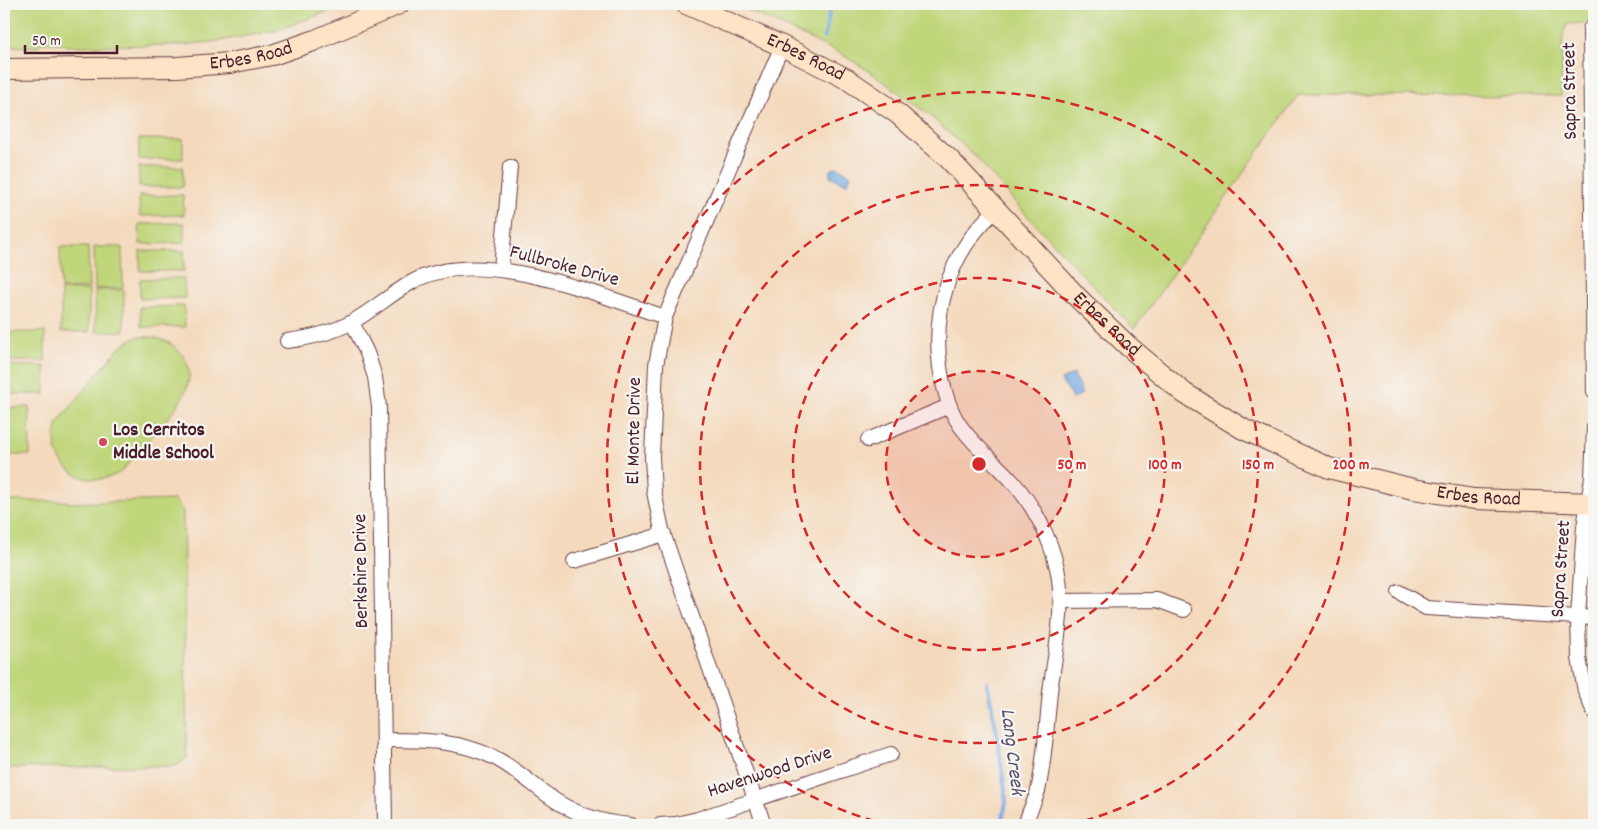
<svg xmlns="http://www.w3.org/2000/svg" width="1598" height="829" font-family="Dekko,sans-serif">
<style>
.green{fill:#c0d67a;stroke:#857a52}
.water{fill:#78abe4;stroke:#616588}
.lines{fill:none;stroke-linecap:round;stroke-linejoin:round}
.stream{stroke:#78abe4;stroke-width:4}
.minor-casing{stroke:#643b41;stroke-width:16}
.secondary-casing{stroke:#643b41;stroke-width:22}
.minor{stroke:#fff;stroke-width:14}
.secondary{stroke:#fee4c6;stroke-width:20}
.ring{fill:none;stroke:#d62828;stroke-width:2.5;stroke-dasharray:9 6}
.poi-dot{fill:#d1495b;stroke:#f6f6f2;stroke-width:2}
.labels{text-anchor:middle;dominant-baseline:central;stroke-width:4.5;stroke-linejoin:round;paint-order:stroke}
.street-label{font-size:20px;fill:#4a1f2b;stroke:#f6f6f2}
.poi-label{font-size:20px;font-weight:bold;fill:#4a1f2b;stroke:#f6f6f2;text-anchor:start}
.water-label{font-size:21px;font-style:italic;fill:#5a506c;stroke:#f6f6f2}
.centre{fill:#d62828;stroke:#f6f6f2;stroke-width:2.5}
.ring-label{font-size:15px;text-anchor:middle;font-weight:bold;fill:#d62828;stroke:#f6f6f2;stroke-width:4.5;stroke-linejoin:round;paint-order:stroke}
</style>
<rect width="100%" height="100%" fill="#f6f6f2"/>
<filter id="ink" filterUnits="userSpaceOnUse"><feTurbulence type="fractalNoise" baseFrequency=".02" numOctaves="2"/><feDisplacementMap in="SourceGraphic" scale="10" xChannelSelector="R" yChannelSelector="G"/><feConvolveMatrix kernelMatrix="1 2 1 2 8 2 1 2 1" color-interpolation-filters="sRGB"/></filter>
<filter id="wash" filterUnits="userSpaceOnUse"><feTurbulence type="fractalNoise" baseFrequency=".0096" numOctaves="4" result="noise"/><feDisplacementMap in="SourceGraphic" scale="20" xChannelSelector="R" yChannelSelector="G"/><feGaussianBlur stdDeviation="1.12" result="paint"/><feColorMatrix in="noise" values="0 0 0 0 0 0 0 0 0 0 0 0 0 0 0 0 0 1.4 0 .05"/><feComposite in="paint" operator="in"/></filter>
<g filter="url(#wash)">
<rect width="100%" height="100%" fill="#f4d9bc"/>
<!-- green -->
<g class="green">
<path d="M4,4H347L278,30L219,41L183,45L67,46L61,43H42L37,47L4,46Z"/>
<path d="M735,4H1594V22L1568,24L1563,33L1561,96L1298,95L1134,329L1021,209L977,158L928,114L872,73L838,52Z"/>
<rect x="139" y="139" width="44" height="20"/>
<rect x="139" y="167" width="44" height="20"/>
<path d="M183,195L184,215L140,216L139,196Z"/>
<path d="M184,223V243L140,244L139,224Z"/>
<path d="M60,247H88L89,288L61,289Z"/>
<path d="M94,247H122L123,288L95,289Z"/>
<rect x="140" y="251" width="44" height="20"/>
<path d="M184,278L185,298L140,299V279Z"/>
<rect x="61" y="290" width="28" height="42"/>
<path d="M95,290H124V331L96,332Z"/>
<path d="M184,306L185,327H141L140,307Z"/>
<rect x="4" y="332" width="41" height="29"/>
<path d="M137,337C152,336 166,338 177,349C207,378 174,410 155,433C144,446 133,459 122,471C85,495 42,463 59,421L119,348L128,341Z"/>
<path d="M4,365L45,366V394H4Z"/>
<path d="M29,407L30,455H4V408Z"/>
<path d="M175,500L183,511L187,758L176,766L4,768V501H67V503Z"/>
</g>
<!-- water -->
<g class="water">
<path d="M837,167L851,175L848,183L842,182L830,176V170Z"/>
<path d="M1074,374L1082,394L1072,399L1066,386H1064L1061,380Z"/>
</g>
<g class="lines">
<!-- stream -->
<g class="stream">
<path d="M824,38C828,26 828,16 831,4"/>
<path d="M987,683L997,734L1005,790L1006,803L1001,825"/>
</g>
</g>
</g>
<g filter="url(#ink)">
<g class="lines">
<!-- minor casing -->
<g class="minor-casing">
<g id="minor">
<path d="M1590,29L1594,392"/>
<path d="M996,210C951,250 932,308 940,367C943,387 948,407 959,424C974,446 995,462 1013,482C1034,506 1050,537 1057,568C1066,608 1055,652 1050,692C1047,723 1045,755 1039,786C1037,800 1027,812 1026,825"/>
<path d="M501,269L510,167"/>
<path d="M352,322L367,353L375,377L379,407L385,825"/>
<path d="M287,341C310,338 332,333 352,322C373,310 391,294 412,282C479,244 597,295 665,317"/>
<path d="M1594,428L1592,478L1584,527L1578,617L1579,658L1585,691L1594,712"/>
<path d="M868,440L949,406"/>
<path d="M574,561L664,534"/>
<path d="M1399,592L1426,608L1594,618"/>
<path d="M1061,601L1157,600L1184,610"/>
<path d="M384,740C422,740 458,740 493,757C512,766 528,781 546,794C570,812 600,823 631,825"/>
<path d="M660,825L676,824L698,819L891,754"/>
<path d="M764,825L662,530L654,492L652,457L656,365L665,317L782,46"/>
</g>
</g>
<!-- secondary casing -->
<g class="secondary-casing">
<g id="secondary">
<path id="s1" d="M686,4L782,46L847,79L898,114L949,159L1079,299L1128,346L1184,393L1243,429L1329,468L1413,489L1474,499L1594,503"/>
<path id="s2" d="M4,69L177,67L230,63L272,55L313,41L399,4"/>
</g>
</g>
<!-- minor -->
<use href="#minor" class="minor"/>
<!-- secondary -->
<use href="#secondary" class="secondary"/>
</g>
</g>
<!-- distance rings -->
<circle cx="979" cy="464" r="93" fill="#d62828" fill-opacity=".12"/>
<g class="ring">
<circle cx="979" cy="464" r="93"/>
<circle cx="979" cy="464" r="186"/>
<circle cx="979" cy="464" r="279"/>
<path d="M889 825A372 372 0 1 1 1069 825"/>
</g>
<!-- markers -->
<circle class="poi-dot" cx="103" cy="442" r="5"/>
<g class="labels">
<!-- street labels -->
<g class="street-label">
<text stroke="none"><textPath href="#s2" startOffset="248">Erbes Road</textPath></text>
<text stroke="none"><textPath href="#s1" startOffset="131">Erbes Road</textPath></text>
<text transform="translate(1571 91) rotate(-91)">Sapra Street</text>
<text transform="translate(564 267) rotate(15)">Fullbroke Drive</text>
<text stroke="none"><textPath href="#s1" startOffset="536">Erbes Road</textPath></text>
<text transform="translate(635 431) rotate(-89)">El Monte Drive</text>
<text stroke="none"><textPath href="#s1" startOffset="956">Erbes Road</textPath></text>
<text transform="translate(1562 569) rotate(-86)">Sapra Street</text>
<text transform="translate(362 571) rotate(-91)">Berkshire Drive</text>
<text transform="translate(770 773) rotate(-18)">Havenwood Drive</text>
</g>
<!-- poi labels -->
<g class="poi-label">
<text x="113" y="431">Los Cerritos<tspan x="113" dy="23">Middle School</tspan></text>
</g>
<!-- water labels -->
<g class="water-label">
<text transform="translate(1011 752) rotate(83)">Lang Creek</text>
</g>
</g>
<circle cx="979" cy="464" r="8" class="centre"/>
<g class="ring-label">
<text x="1072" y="469">50 m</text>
<text x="1165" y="469">100 m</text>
<text x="1258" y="469">150 m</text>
<text x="1351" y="469">200 m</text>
</g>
<!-- margin -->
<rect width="1598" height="829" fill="none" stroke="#f6f6f2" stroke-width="20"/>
<!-- scale -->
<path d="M25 45v8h92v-8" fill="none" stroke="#4a1f2b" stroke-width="2.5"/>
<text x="32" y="45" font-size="15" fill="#4a1f2b" stroke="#f6f6f2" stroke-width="4" paint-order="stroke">50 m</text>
</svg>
